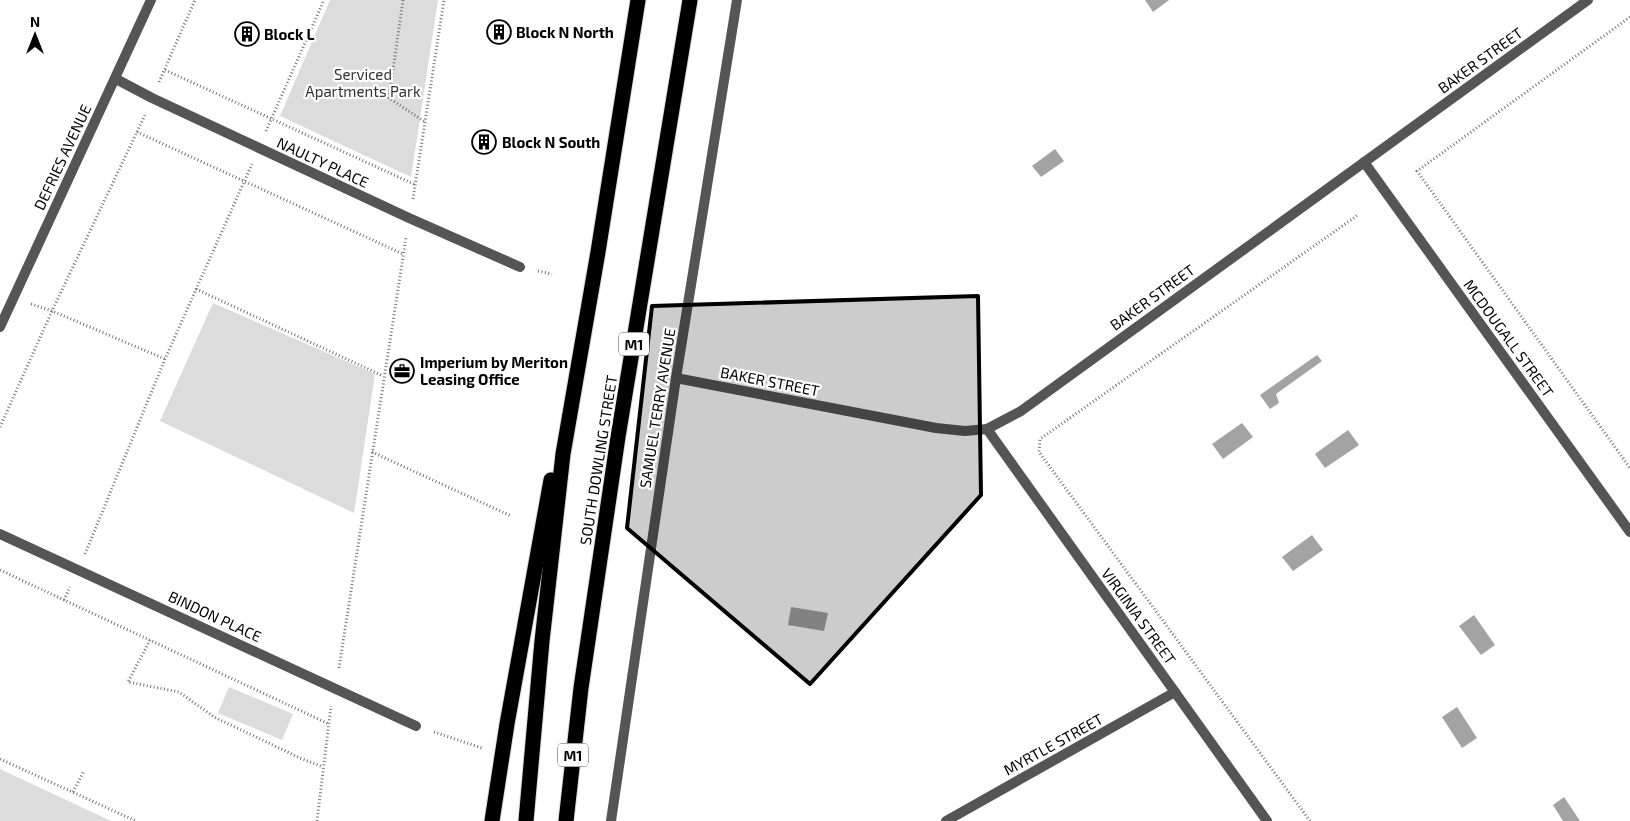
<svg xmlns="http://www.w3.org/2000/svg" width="1630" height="821" font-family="'Exo 2',sans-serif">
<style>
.green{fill:#dcdcdc}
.water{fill:#a3a3a3}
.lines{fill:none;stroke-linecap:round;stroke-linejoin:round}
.highway-casing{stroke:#dbdbdb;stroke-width:17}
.path{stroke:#777;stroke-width:3;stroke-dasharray:1 2.5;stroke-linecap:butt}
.lane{stroke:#555;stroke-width:10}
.street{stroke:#555;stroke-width:10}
.highway{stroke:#000;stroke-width:15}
.marked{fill:#000;fill-opacity:0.2;stroke:#000;stroke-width:4;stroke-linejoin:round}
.labels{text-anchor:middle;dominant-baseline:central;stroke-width:4.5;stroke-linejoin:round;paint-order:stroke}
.shield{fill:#fff;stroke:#4c4c4c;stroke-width:1}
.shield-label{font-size:14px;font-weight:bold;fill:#000}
.poi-label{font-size:15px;font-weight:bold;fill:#000;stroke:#fff;text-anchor:start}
.street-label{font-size:15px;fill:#000;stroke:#fff}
.park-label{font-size:15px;fill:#333;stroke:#fff}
</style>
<rect width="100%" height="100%" fill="#fff"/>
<!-- green -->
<g class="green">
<path d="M330,0H438L411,177L280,116Z"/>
<path d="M213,303L375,374L354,513L160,421Z"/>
<path d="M229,687L293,714L282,740L218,713Z"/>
<path d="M0,769L111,821H0Z"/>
</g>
<!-- water -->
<g class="water">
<path d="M1145,0H1169L1153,12Z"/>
<path d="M1055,149L1064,161L1041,177L1032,166Z"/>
<path d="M1317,355L1322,361L1276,394L1279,403L1270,409L1260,395Z"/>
<path d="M1242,423L1253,437L1223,459L1212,444Z"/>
<path d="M1348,430L1359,445L1325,468L1315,454Z"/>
<path d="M1312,535L1323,550L1293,571L1282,557Z"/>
<path d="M791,607L828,613L824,631L788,625Z"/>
<path d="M1474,615L1495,645L1481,655L1459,626Z"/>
<path d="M1457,707L1477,738L1462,748L1442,717Z"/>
<path d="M1564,797L1580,821H1563L1553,805Z"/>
</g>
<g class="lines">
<!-- highway casing -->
<g class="highway-casing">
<g id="highway">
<path d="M492,821L507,724L551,480"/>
<path d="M526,821L542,641L563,454L598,252L638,0"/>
<path d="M566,821L581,688L618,437L690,0"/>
</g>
</g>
<!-- path -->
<g class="path">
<path d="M403,0L389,98L425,122"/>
<path d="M1630,17L1417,171L1630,468"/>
<path d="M165,70L416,185"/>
<path d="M159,82L195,0"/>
<path d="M266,131L324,0"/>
<path d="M137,132L403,254"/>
<path d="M413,199L444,0"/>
<path d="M538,271L552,274"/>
<path d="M196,289L383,376"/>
<path d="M31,304L52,311L165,359"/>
<path d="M0,427L52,311L145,115"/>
<path d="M372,452L511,516"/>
<path d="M85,554L165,359L252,164"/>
<path d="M0,570L329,724"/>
<path d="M64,600L70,587"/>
<path d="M150,640L128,682L179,692L214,717L300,758L323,767"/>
<path d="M339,668L406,238"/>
<path d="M434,732L482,748"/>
<path d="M0,759L136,821"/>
<path d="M73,792L84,771"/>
<path d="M317,821L331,706"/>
<path d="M1310,821L1039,452L1040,439L1358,215"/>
</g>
<!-- lane -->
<path class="lane" d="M611,821L676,378L737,0"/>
<!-- street -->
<g class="street">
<path d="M116,79L152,98L409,218L520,267"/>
<path d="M1364,162L1630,532"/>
<path d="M0,327L151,0"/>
<path d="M676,378L936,428L965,431L987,429L1021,411L1588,0"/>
<path d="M987,429L1267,821"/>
<path d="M0,534L416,726"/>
<path d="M946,821L1175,692"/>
</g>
<!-- highway -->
<use href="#highway" class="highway"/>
</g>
<!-- marked area -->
<path class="marked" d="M978,296L981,495L810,684L627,528L652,306Z"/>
<!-- icons -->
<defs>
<g id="building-ring" transform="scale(1.25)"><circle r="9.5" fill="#fff" stroke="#000" stroke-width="1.5"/><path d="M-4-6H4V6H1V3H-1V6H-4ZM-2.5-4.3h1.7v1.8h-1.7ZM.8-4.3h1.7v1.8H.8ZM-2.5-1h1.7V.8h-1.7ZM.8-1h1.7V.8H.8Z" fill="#000"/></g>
<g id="office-ring" transform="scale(1.25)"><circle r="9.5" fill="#fff" stroke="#000" stroke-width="1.5"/><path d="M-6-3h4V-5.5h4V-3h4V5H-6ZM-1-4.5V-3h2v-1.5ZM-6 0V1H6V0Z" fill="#000"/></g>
</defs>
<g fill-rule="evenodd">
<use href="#building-ring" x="499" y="32"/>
<use href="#building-ring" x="247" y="34"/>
<use href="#building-ring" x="484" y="142"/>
<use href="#office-ring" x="402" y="371"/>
</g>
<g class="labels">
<!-- shield labels -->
<g class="shield">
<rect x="619" y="332.5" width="30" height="23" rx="4"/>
<rect x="558" y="743.5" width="30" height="23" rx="4"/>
</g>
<g class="shield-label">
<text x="634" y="344">M1</text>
<text x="573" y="755">M1</text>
</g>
<!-- poi labels -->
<g class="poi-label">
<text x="516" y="32">Block N North</text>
<text x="264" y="34">Block L</text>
<text x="502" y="142">Block N South</text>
<text x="420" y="362">Imperium by Meriton<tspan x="420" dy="17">Leasing Office</tspan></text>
</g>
<!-- street labels -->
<g class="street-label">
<text transform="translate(1480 60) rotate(-36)">BAKER STREET</text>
<text transform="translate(62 157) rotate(-65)">DEFRIES AVENUE</text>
<text transform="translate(323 162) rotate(25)">NAULTY PLACE</text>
<text transform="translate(1152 297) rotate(-36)">BAKER STREET</text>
<text transform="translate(1509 338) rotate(54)">MCDOUGALL STREET</text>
<text transform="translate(770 381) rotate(11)">BAKER STREET</text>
<text transform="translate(657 408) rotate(-81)">SAMUEL TERRY AVENUE</text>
<text transform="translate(598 460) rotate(-81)">SOUTH DOWLING STREET</text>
<text transform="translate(215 616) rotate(25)">BINDON PLACE</text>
<text transform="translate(1139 616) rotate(54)">VIRGINIA STREET</text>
<text transform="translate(1053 744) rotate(-29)">MYRTLE STREET</text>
</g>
<!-- park labels -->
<g class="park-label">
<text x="363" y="74">Serviced<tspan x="363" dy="17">Apartments Park</tspan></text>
</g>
</g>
<!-- north arrow -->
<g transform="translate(35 35)" stroke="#ffffff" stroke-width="4" paint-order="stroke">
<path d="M0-4L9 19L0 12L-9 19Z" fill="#000000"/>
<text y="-8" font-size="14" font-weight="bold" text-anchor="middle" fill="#000000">N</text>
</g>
</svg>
